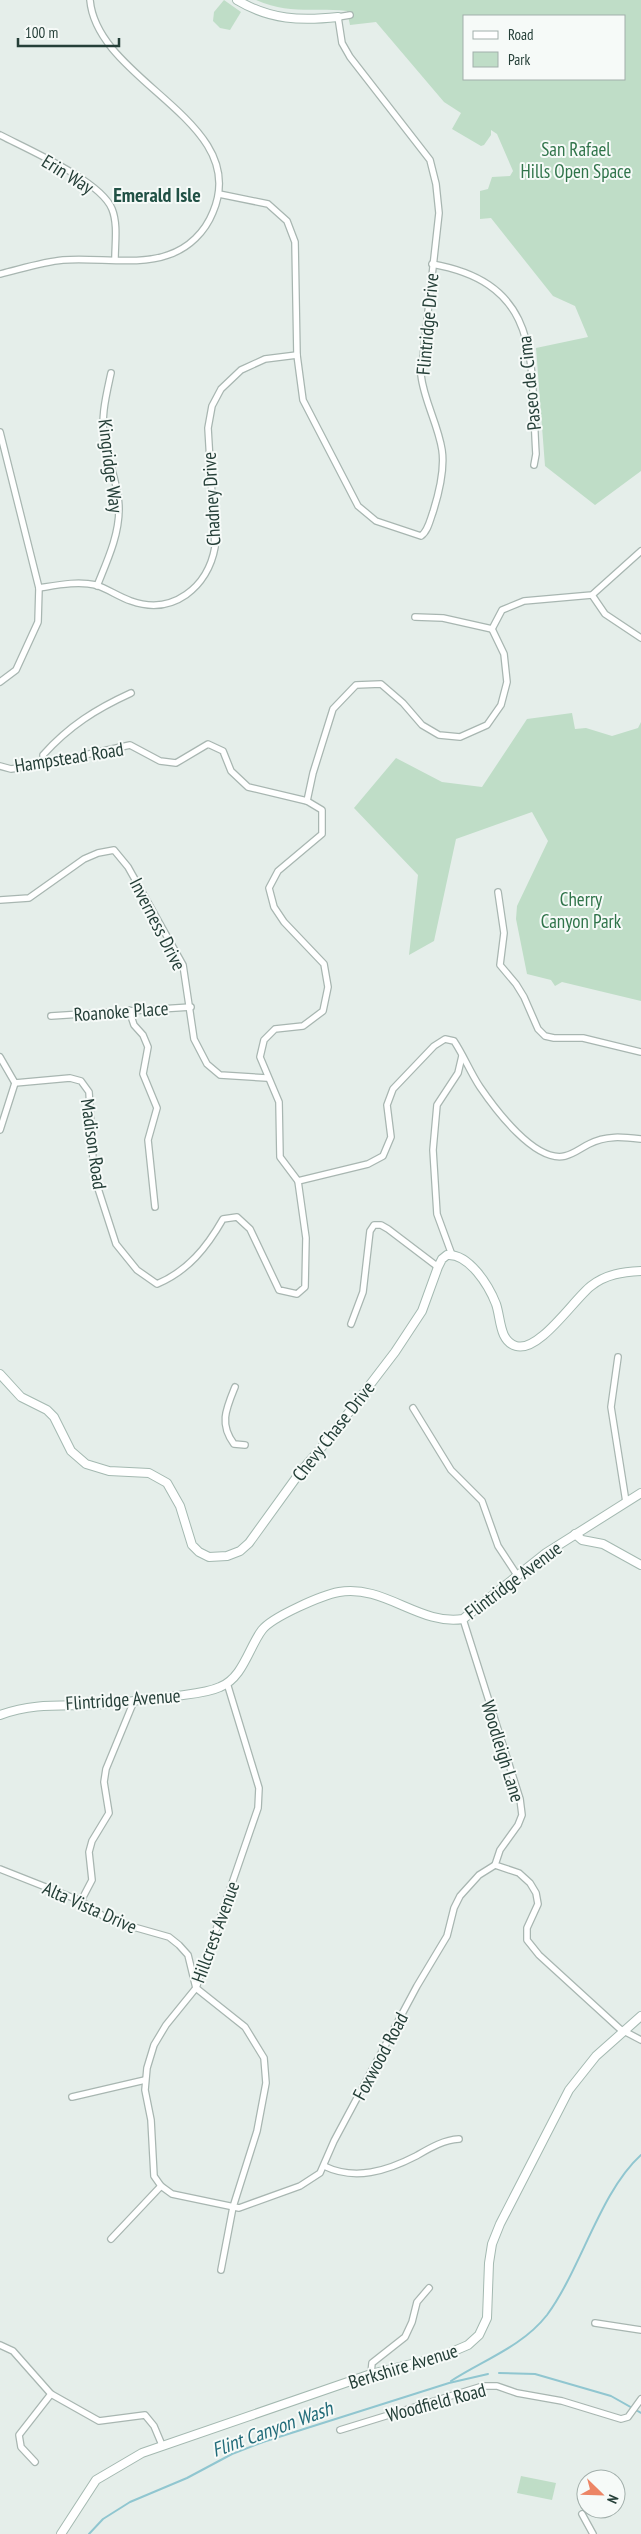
<svg xmlns="http://www.w3.org/2000/svg" width="641" height="2534" font-family="'PT Sans Narrow',sans-serif">
<style>
.green{fill:#bfddc7;fill-rule:evenodd}
.lines{fill:none;stroke-linecap:round;stroke-linejoin:round}
.stream{stroke:#90c6d0;stroke-width:2}
.street-casing{stroke:#a8b6b1;stroke-width:8}
.secondary-casing{stroke:#a4b9b1;stroke-width:10}
.street{stroke:#fff;stroke-width:5.5}
.secondary{stroke:#fff;stroke-width:8}
.labels{text-anchor:middle;dominant-baseline:central;stroke-width:4;stroke-linejoin:round;paint-order:stroke}
.park-label{font-size:19px;fill:#30744a;stroke:#f6faf8}
.street-label{font-size:19px;fill:#253f38;stroke:#f6faf8}
.neighbourhood-label{font-size:20px;font-weight:bold;fill:#215145;stroke:#f6faf8}
.water-label{font-size:20px;font-style:italic;fill:#216b79;stroke:#f6faf8}
</style>
<rect width="100%" height="100%" fill="#e5eeea"/>
<!-- green -->
<g class="green">
<path d="M224,0L241,12L230,30L220,28L213,21L214,12Z"/>
<path d="M256,0H641V471L595,505L545,466L536,348L588,337L575,306L553,296L491,218L480,219V191L488,189L492,177L510,176L513,171L497,134L491,130V135L484,145L481,146L452,129L461,113L444,102L376,22L350,25L347,11C313,7 290,15 256,0ZM465,16H625V79H465Z"/>
<path d="M572,713L575,729L586,728L612,736L638,728L641,722V1001L562,982L555,986L551,980L527,974L516,919L517,906L548,841L532,812L456,839L434,941L409,955L418,875L354,808L396,758L442,782L482,787L527,719Z"/>
<path d="M521,2476L556,2483L552,2500L517,2493Z"/>
</g>
<g class="lines">
<!-- stream -->
<g class="stream">
<path d="M499,2373L535,2374L611,2396L641,2413"/>
<path d="M451,2381C483,2360 522,2347 547,2315C581,2269 600,2192 641,2155"/>
<path d="M89,2534L103,2519L130,2502L187,2478L232,2454L263,2442L449,2383L488,2374"/>
</g>
<!-- street casing -->
<g class="street-casing">
<g id="street">
<path d="M0,135C27,149 101,181 112,209C118,224 115,243 115,259"/>
<path d="M219,194L268,204L287,221L295,242L297,355L303,400L358,506L376,521L421,536C428,531 430,520 433,512C439,493 445,470 442,450C438,424 424,401 421,375L439,213L436,184L430,160L350,57L342,43L338,17L350,15"/>
<path d="M432,264C544,284 530,363 536,454L534,465"/>
<path d="M0,274C21,269 42,262 63,260C95,257 138,266 168,255C189,248 205,232 213,212C252,121 97,82 90,0"/>
<path d="M0,432L39,588L38,622L16,670L0,682"/>
<path d="M97,586C107,561 119,536 119,509C119,486 109,464 105,442C100,419 106,396 111,373"/>
<path d="M39,588C58,585 77,581 96,585C108,589 119,597 131,601C173,616 208,587 215,547L208,428L212,406L221,389L241,370L265,359L297,355"/>
<path d="M592,595L605,614L641,638"/>
<path d="M415,617L443,618L492,629"/>
<path d="M492,629L502,610L524,601L592,595L641,551"/>
<path d="M44,764L43,755C69,726 96,709 131,693"/>
<path d="M0,766L11,769L44,764L130,745L160,761L176,763L208,744L223,751L231,771L248,787L307,801L322,810V834L278,871L269,888L274,907L284,922L324,964L328,987L323,1011L303,1026L275,1029L264,1040L260,1057L279,1102L280,1157L298,1181L306,1238L305,1287L297,1294L279,1290L250,1229L237,1217L223,1219C207,1247 188,1271 157,1284L137,1270L116,1244L94,1176L89,1092L81,1081L70,1078L15,1083L0,1057"/>
<path d="M307,801L313,773L333,709L356,685L381,684L403,703L422,725L439,735L460,737L487,725L501,705L507,682L504,654L492,629"/>
<path d="M498,892L504,933L500,965L516,984L524,997L538,1029L545,1036L554,1038H583L641,1052"/>
<path d="M0,900L29,898L84,859L98,853L114,850L128,867L183,965L194,1039L207,1064L220,1075L267,1078"/>
<path d="M129,1010L134,1025L143,1035L148,1047L143,1074L157,1108L148,1140L155,1207"/>
<path d="M51,1016L191,1007"/>
<path d="M0,1130L15,1083"/>
<path d="M298,1181L368,1164L383,1156L391,1137L387,1105L393,1089L434,1046L445,1039L454,1041C464,1056 470,1072 480,1087C495,1109 535,1163 565,1156C574,1154 581,1148 589,1144C606,1135 623,1137 641,1139"/>
<path d="M452,1255L437,1214L433,1150L437,1105L458,1073L462,1056"/>
<path d="M351,1324L363,1292L370,1231L374,1225H381L388,1229L438,1267"/>
<path d="M618,1357L611,1407L626,1502"/>
<path d="M235,1387C226,1409 219,1424 234,1444L245,1445"/>
<path d="M413,1408L451,1470L482,1501L498,1546L517,1575"/>
<path d="M463,1619L520,1799L522,1815L518,1825L500,1850L495,1865L519,1873L530,1883L536,1893L538,1904L527,1928V1940L539,1955L620,2029L641,2040"/>
<path d="M227,1683L259,1788L258,1808L196,1988L166,2025L154,2045L147,2068L145,2090L151,2120L154,2176L161,2186L172,2194L239,2208L300,2186L320,2173L334,2141L417,1986L447,1936L454,1908L460,1896L479,1875L495,1865"/>
<path d="M0,1869L81,1901L109,1920L169,1937L179,1945L188,1955L196,1988L245,2027L264,2058L266,2083L257,2131L233,2207L221,2270"/>
<path d="M81,1901L92,1880L89,1852L92,1841L109,1813L104,1782L106,1769L134,1701"/>
<path d="M72,2097L145,2080"/>
<path d="M324,2166C355,2181 387,2171 416,2156C430,2148 443,2140 459,2139"/>
<path d="M111,2239L161,2186"/>
<path d="M595,2323L641,2330"/>
<path d="M0,2345L13,2351L51,2394L99,2421L145,2415L154,2426L162,2445"/>
<path d="M371,2374L372,2363L405,2337L412,2322L417,2302L429,2288"/>
<path d="M340,2430L483,2386H497L517,2393L562,2401L621,2419L628,2417L641,2399"/>
<path d="M35,2462L21,2447L19,2435L51,2394"/>
<path d="M582,2514L593,2534"/>
</g>
</g>
<!-- secondary casing -->
<g class="secondary-casing">
<g id="secondary">
<path d="M237,0C270,20 301,21 338,17"/>
<path d="M0,1374L21,1397L47,1410L54,1417L71,1451L86,1464L109,1471L149,1473L167,1483L180,1506L192,1545L199,1552L209,1557L227,1556L240,1551L249,1543L301,1471L327,1441L395,1352L422,1311L438,1267L442,1259L447,1255C469,1253 489,1286 496,1304C501,1318 499,1341 516,1346C539,1353 574,1299 591,1286C606,1274 623,1272 641,1271"/>
<path d="M575,1534L582,1540L603,1544L641,1565"/>
<path d="M0,1715C33,1703 59,1706 93,1705C121,1703 148,1699 176,1696C190,1694 207,1693 220,1687C243,1678 249,1647 262,1630C272,1617 322,1595 339,1592C384,1584 420,1626 463,1619L546,1553L641,1493"/>
<path d="M61,2534L96,2480L142,2453L371,2374L440,2357L468,2345L479,2335L487,2318L489,2263L492,2244L500,2224L569,2090L596,2056L641,2016"/>
</g>
</g>
<!-- street -->
<use href="#street" class="street"/>
<!-- secondary -->
<use href="#secondary" class="secondary"/>
</g>
<g class="labels">
<!-- park labels -->
<g class="park-label">
<text x="576" y="149">San Rafael<tspan x="576" dy="22">Hills Open Space</tspan></text>
<text x="581" y="899">Cherry<tspan x="581" dy="22">Canyon Park</tspan></text>
</g>
<!-- street labels -->
<g class="street-label">
<text transform="translate(68 174) rotate(32)">Erin Way</text>
<text transform="translate(427 324) rotate(-85)">Flintridge Drive</text>
<text transform="translate(529 383) rotate(-96)">Paseo de Cima</text>
<text transform="translate(111 466) rotate(83)">Kingridge Way</text>
<text transform="translate(211 499) rotate(-93)">Chadney Drive</text>
<text transform="translate(69 757) rotate(-9)">Hampstead Road</text>
<text transform="translate(158 924) rotate(63)">Inverness Drive</text>
<text transform="translate(121 1011) rotate(-4)">Roanoke Place</text>
<text transform="translate(94 1144) rotate(82)">Madison Road</text>
<text transform="translate(333 1431) rotate(-52)">Chevy Chase Drive</text>
<text transform="translate(513 1580) rotate(-37)">Flintridge Avenue</text>
<text transform="translate(123 1699) rotate(-4)">Flintridge Avenue</text>
<text transform="translate(503 1751) rotate(73)">Woodleigh Lane</text>
<text transform="translate(90 1907) rotate(24)">Alta Vista Drive</text>
<text transform="translate(215 1932) rotate(-70)">Hillcrest Avenue</text>
<text transform="translate(380 2056) rotate(-62)">Foxwood Road</text>
<text transform="translate(403 2366) rotate(-17)">Berkshire Avenue</text>
<text transform="translate(436 2402) rotate(-15)">Woodfield Road</text>
</g>
<!-- neighbourhood labels -->
<g class="neighbourhood-label">
<text x="157" y="195">Emerald Isle</text>
</g>
<!-- water labels -->
<g class="water-label">
<text transform="translate(272 2429) rotate(-20)">Flint Canyon Wash</text>
</g>
</g>
<!-- legend -->
<rect x="463" y="15" width="162" height="65" fill="#f6faf8" stroke="#a2afab"/>
<rect x="473" y="31" width="25" height="8" fill="#ffffff" stroke="#a2afab"/>
<text x="508" y="40" font-size="15" fill="#253f38">Road</text>
<rect x="473" y="52" width="25" height="15" fill="#bfddc7" stroke="#a2afab"/>
<text x="508" y="65" font-size="15" fill="#253f38">Park</text>
<!-- north arrow -->
<g transform="translate(601 2494) rotate(113)"><circle r="24" fill="#f6faf8" stroke="#a2afab"/>
<path d="M0-4L9 19L0 12L-9 19Z" fill="#ec8565"/>
<text y="-8" font-size="14" font-weight="bold" text-anchor="middle" fill="#253f38">N</text>
</g>
<!-- scale -->
<path d="M18 38v8h101v-8" fill="none" stroke="#253f38" stroke-width="2.5"/>
<text x="25" y="38" font-size="15" fill="#253f38" stroke="#f6faf8" stroke-width="4" paint-order="stroke">100 m</text>
</svg>
